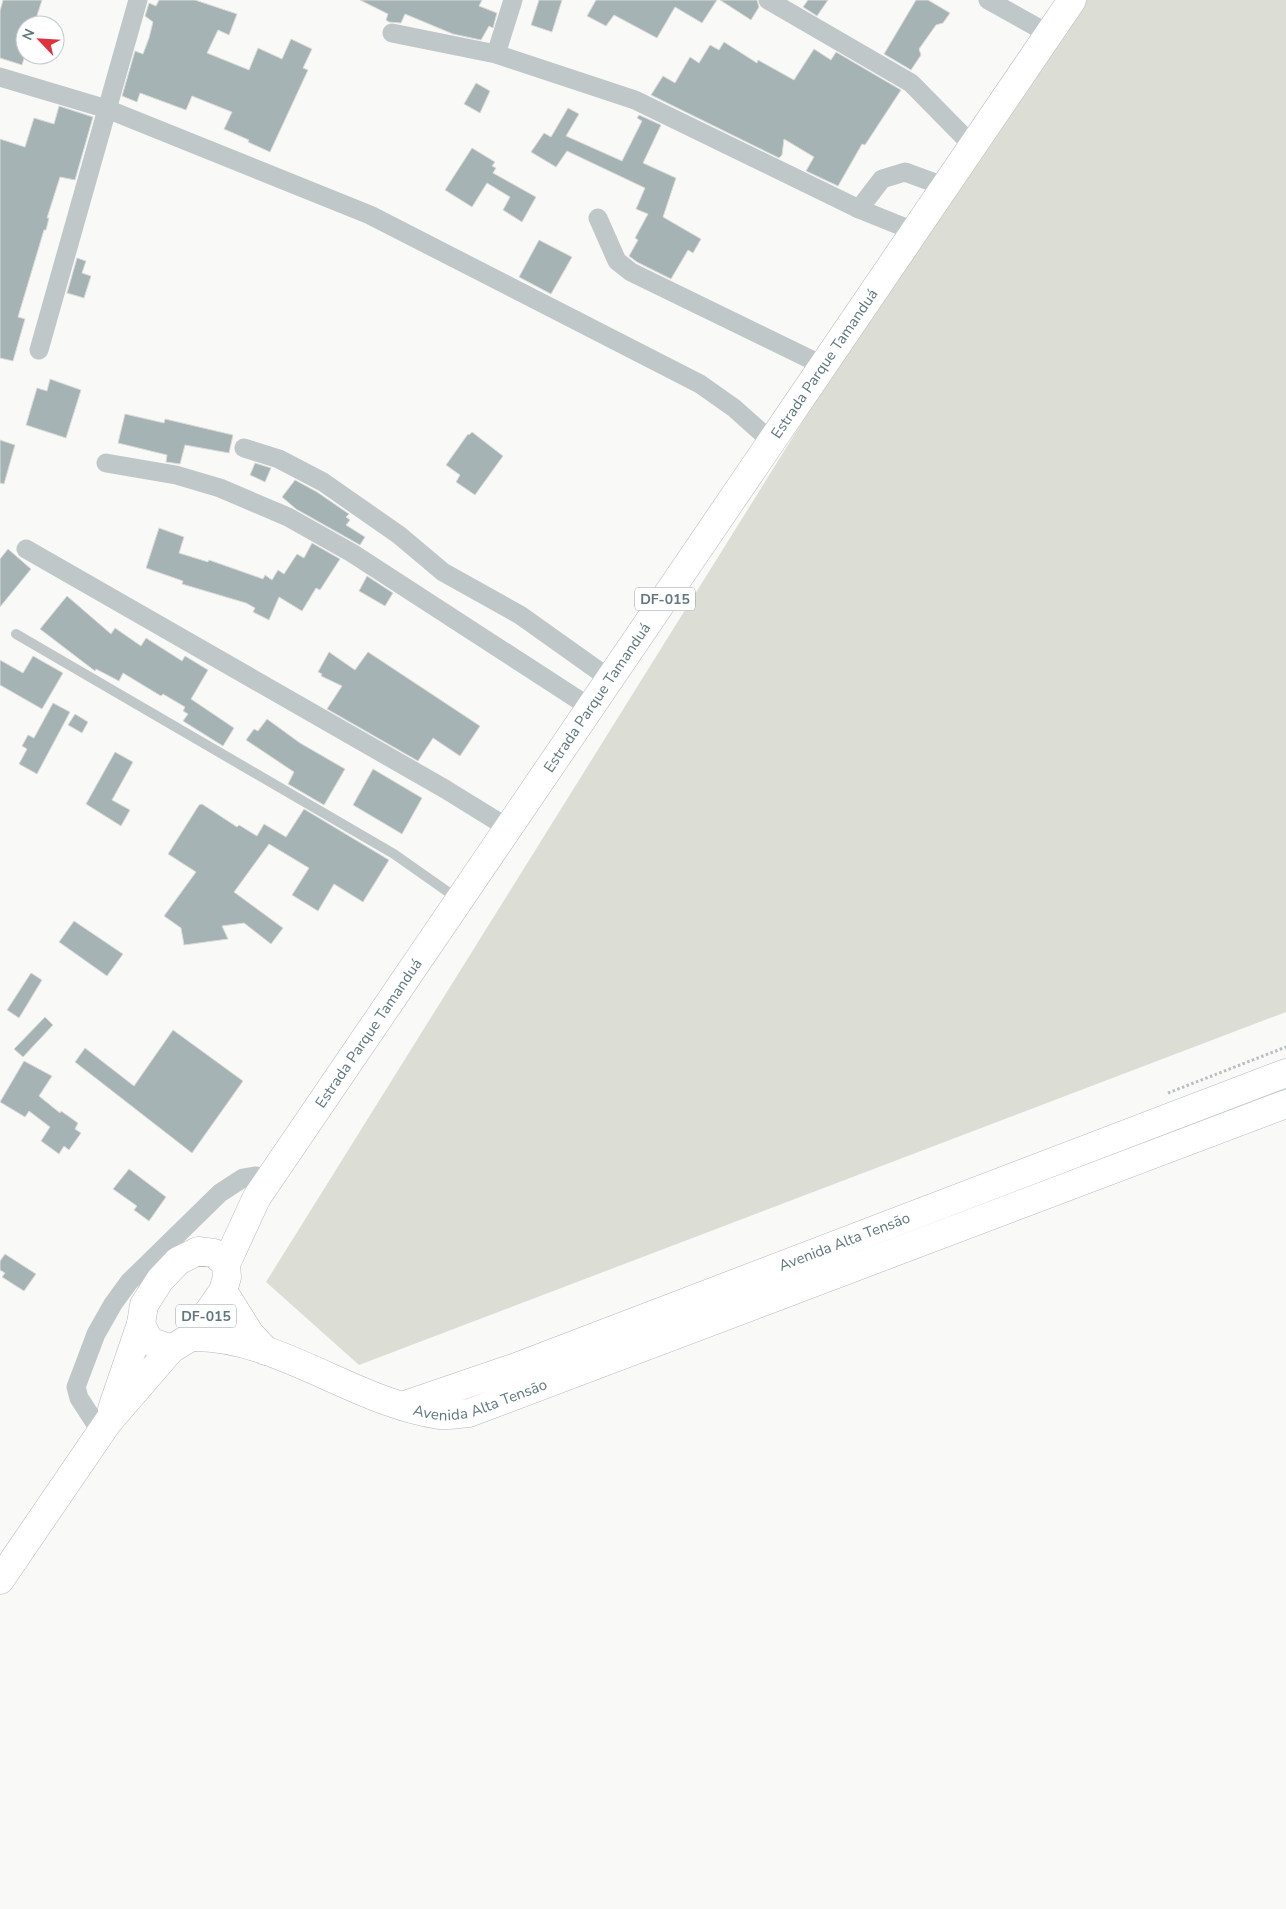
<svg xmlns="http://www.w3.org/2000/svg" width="1286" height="1909" font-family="'Nunito Sans',sans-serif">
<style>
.green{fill:#dcded6}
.building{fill:#a5b3b5;stroke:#dbdbd9}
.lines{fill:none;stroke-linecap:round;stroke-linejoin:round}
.secondary-casing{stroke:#b0babc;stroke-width:29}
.primary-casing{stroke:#b2babc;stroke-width:29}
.path{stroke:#b9bebf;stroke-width:3;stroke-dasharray:2.5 2.5;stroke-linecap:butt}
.lane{stroke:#c0c7c9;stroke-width:10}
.street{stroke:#c0c7c9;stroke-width:19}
.secondary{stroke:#fff;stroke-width:28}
.primary{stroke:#fff;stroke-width:28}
.labels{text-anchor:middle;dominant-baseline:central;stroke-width:5;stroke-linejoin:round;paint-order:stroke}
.shield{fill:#fff;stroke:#90a0a3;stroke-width:1}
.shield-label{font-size:14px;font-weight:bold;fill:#60787c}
.street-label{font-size:15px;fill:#60787c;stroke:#fff}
</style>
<rect width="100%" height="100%" fill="#f9f9f7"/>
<!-- green -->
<path class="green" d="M1087,0H1286V1012L359,1365L266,1282L816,400Z"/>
<!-- building -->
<g class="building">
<path d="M3,0H42L34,25H25V55L22,65L0,58V11Z"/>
<path d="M159,0H195L237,14L229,35L218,30L207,53L249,70L258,48L282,59L291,39L312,49L303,68L308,70L270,152L248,142L249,140L224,129L232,112L192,96L186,110L140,93L137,102L122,96L135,51L143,54L149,38L153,22L145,16L149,3L156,6Z"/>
<path d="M360,0H482L479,6L497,13L493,28L489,26L481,40L453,34L405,14L401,23L389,22L386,20L388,14Z"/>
<path d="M539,0H562L552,32L531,25Z"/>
<path d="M596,0H717L702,23L675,7L657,38L614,15L606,26L587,16Z"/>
<path d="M720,0H757L759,7L751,20Z"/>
<path d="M808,0H828L817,16L803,7Z"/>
<path d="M916,0H928L950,13L943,23L936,25L919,49L921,55L911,70L884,54Z"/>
<path d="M724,42L757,63L758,60L794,80L814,49L831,60L836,52L901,90L865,145L862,144L838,186L806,171L814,157L784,139L782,155L779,158L651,95L663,76L675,83L690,57L699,63L710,45L719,50Z"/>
<path d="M476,83L490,91L480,113L464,104Z"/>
<path d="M59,106L93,117L75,180L60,177L47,218H49L46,230H44L18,317L25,319L13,361L0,358V139L25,147L34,118L54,124Z"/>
<path d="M568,108L579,114L566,136L622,161L642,121L637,118L639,115L661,125L643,163L676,178L663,217L701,239L693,253L688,250L671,279L637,262L629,256L638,240L635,238L648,214L636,209L645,188L567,151L556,167L531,152L544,133L551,137Z"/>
<path d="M472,148L495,162L492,166L496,168L493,173L536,197L522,222L503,210L510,197L487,183L472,207L445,190Z"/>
<path d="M539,240L572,257L551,294L519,277Z"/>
<path d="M77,258L86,261L82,273L91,276L84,298L67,293Z"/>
<path d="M50,379L81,390L66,438L26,425L37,388L47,391Z"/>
<path d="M125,414L164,423L165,419L233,435L229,453L185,445L180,464L166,462L167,455L118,443Z"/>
<path d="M472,432L503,456L475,495L456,482L460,475L446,465L468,434L469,435Z"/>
<path d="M0,440L15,445L4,484L0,483Z"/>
<path d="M255,463L271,468L265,482L250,475Z"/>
<path d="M295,480L317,492L349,514L346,517L350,520L346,525L365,537L360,545L296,509L282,497Z"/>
<path d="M159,528L184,537L179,553L208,562L209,560L263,579L265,575L272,580L278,570L284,574L297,554L304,558L312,543L340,559L320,590L316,588L302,611L279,597L269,620L253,612L255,608L246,603L182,584L183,581L146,568Z"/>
<path d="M8,549L31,569L0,607V559Z"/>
<path d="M367,576L393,593L385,606L359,591Z"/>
<path d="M67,596L111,634L115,628L141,646L146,638L182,661L185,656L208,670L191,699L234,728L223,746L183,721L188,714L183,711L185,707L163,694L161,696L123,673L119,681L96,669L95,671L40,629Z"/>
<path d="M329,652L355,670L368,652L480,726L460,756L433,738L418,761L327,709L342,686L321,676L322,674L318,672Z"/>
<path d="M33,656L63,673L42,709L0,685V660L23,673Z"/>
<path d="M53,703L70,712L37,774L19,764L27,749L22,746L28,735L34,738Z"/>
<path d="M75,714L88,722L82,733L68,725Z"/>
<path d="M267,719L300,743L345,769L324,805L288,784L294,772L246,740L254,729L258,731Z"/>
<path d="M115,752L133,762L112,800L130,810L121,826L86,804Z"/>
<path d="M373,769L422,798L402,834L353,805Z"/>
<path d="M202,804L237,827L239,825L257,836L264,824L286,837L304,809L389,860L363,902L334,884L318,911L292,895L309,868L269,844L234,892L283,928L271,944L244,923L222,926L228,939L184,945L181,928L164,916L196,872L168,854L199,805Z"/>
<path d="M74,921L123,954L107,976L59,942Z"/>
<path d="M31,973L42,980L19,1018L7,1010Z"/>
<path d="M45,1017L53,1025L23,1057L14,1049Z"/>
<path d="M173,1030L243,1081L192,1153L75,1062L85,1048L134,1086Z"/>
<path d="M24,1061L52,1076L39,1096L60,1113L61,1111L78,1123L75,1129L81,1133L69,1150L64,1146L59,1154L41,1141L50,1127L29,1111L25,1117L0,1102Z"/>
<path d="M129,1169L166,1197L149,1221L134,1210L137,1206L113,1189Z"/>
<path d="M5,1254L36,1274L24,1291L2,1277L5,1273L0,1270V1261Z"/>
</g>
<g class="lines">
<!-- secondary casing -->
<g class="secondary-casing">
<g id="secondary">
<path d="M223,1291L250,1334L266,1351"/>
<path id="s1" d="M191,1337C276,1335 353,1402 439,1415C448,1416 460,1414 469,1413L1286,1104"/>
<path id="s2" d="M402,1406L516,1367L1286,1073"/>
</g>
</g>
<!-- primary casing -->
<g class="primary-casing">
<g id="primary">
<path d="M198,1251L214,1253L226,1264L227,1277L223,1291L191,1337L171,1349L149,1341L141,1324L144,1305L160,1280L178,1261Z"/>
<path id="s3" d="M226,1264L257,1197L270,1178L1072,0"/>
<path d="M112,1409L141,1324"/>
<path d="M0,1580L108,1422L171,1349"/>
</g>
</g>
<!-- path -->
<path class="path" d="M1168,1093L1286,1047"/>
<!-- lane -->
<path class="lane" d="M16,634L394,854L458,899"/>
<!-- street -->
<g class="street">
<path d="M768,0L911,83L973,146"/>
<path d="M988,0L1049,34"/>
<path d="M392,33L496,54L635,100L859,209L916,232"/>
<path d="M496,54L513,0"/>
<path d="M0,77L107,109L370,215L700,384L734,408L772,442"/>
<path d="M859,209L882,179L905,172L946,187"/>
<path d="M598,218L617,261L631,272L824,366"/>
<path d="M39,350L138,0"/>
<path d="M244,448L279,459L323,482L399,535L443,572L520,615L610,679"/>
<path d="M106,463L176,475L220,488L288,517L352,553L591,708"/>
<path d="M26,549L445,789L508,828"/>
<path d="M101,1432L79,1398L76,1387L96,1334L113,1304L129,1282L220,1193L243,1178L255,1176L270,1178"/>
</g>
<!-- secondary -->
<use href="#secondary" class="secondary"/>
<!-- primary -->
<use href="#primary" class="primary"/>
</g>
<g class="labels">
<!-- shield labels -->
<g class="shield">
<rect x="635" y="587.5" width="60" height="23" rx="4"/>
<rect x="176" y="1304.5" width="60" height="23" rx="4"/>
</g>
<g class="shield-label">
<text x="665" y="599">DF-015</text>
<text x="206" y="1316">DF-015</text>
</g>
<!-- street labels -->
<g class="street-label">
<text stroke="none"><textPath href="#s3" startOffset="1082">Estrada Parque Tamanduá</textPath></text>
<text stroke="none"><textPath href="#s3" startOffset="678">Estrada Parque Tamanduá</textPath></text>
<text stroke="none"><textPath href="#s3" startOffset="272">Estrada Parque Tamanduá</textPath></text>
<text stroke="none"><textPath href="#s2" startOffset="472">Avenida Alta Tensāo</textPath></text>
<text stroke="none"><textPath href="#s1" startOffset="305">Avenida Alta Tensāo</textPath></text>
</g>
</g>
<!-- north arrow -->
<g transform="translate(40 40) rotate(295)"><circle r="24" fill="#ffffff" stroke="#bfc9cb"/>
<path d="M0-4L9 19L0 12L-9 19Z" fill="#df313e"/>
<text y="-8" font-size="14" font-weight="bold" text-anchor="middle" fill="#60787c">N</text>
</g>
</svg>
